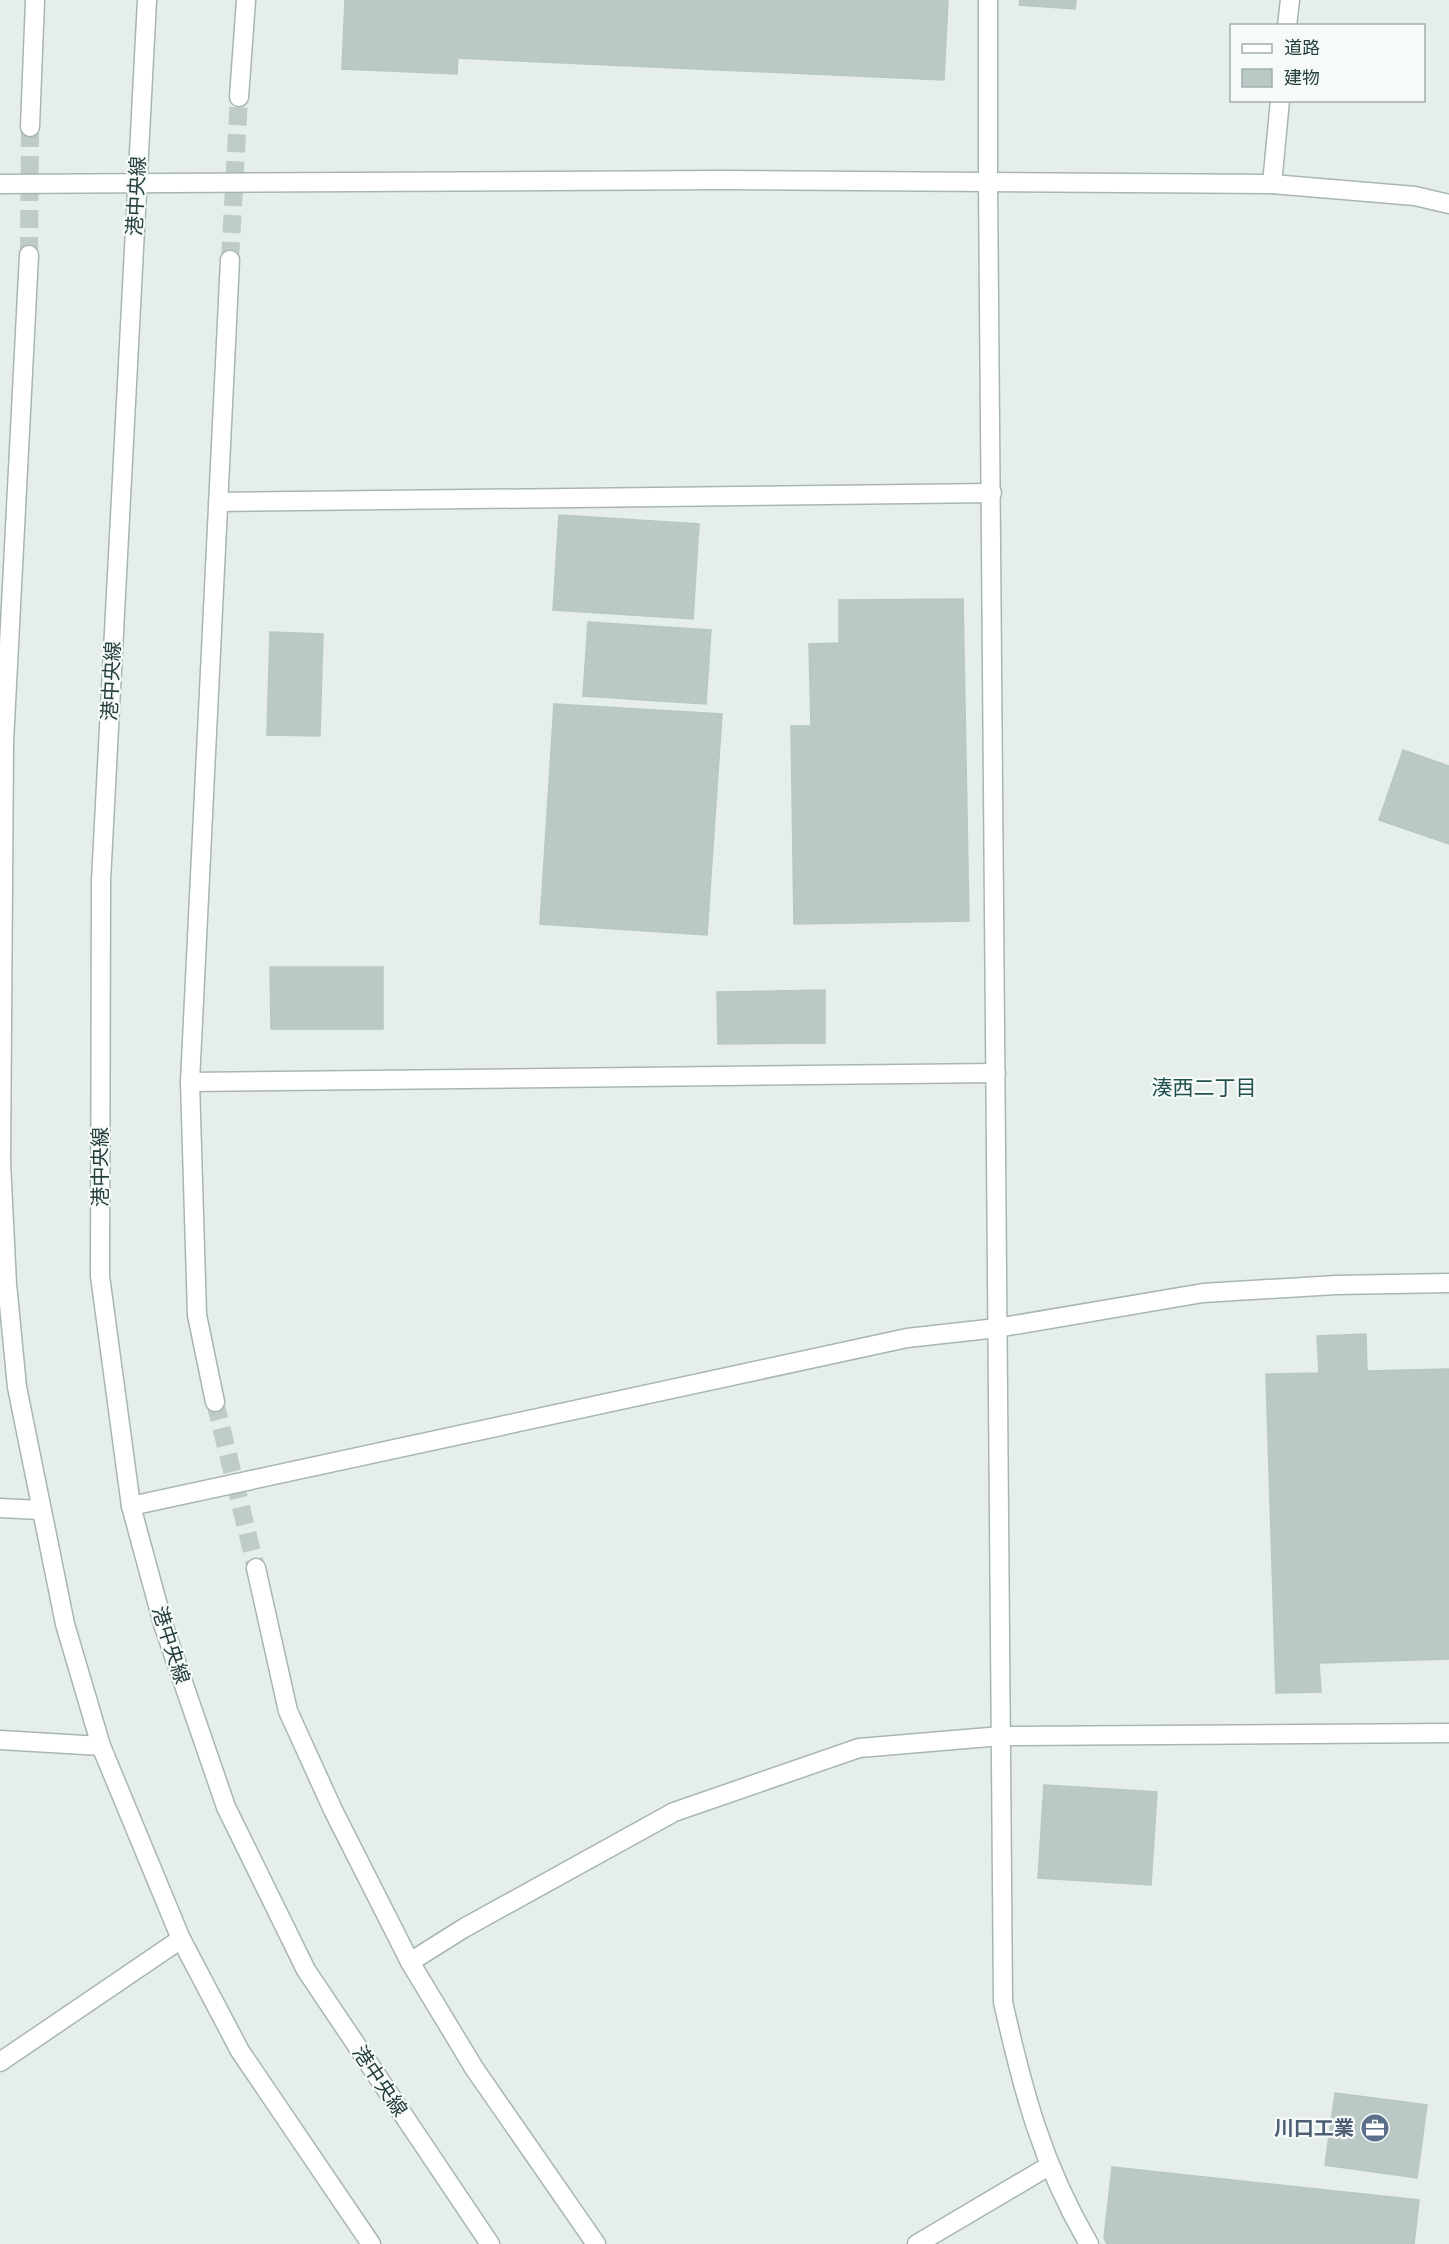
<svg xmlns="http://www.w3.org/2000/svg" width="1449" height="2244" font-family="'Space Grotesk','Noto Sans JP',sans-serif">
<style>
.building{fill:#bac9c5;stroke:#b8c7c4;stroke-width:1.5}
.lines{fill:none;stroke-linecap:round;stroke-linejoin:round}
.minor-tunnel{stroke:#bfcbc8;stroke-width:18;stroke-dasharray:18 9;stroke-linecap:butt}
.minor-casing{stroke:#a8b6b3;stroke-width:21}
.minor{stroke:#fff;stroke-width:18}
.labels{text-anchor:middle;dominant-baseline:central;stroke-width:4.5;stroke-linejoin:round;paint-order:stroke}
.street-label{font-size:20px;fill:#253f3d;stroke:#f6faf9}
.service-label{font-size:20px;font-weight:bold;fill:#4e5e75;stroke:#f6faf9;text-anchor:end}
.neighbourhood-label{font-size:21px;fill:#21514e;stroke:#f6faf9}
</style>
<rect width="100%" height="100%" fill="#e5eeeb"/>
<!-- building -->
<g class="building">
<path d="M345,0H461L457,74L342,69Z"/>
<path d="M461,0H544L542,62L458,58Z"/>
<path d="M544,0H948L944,80L542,62Z"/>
<path d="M1020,0H1076L1075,9L1019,5Z"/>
<path d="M559,515L699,524L693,619L553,610Z"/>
<path d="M963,599L969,921L794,924L791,726H811L809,644L839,643V600Z"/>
<path d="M588,622L711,630L706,704L583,696Z"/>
<path d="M270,632L323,634L320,736L267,735Z"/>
<path d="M554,704L722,714L707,935L540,924Z"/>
<path d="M1403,750L1449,766V844L1379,820Z"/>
<path d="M270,967H383V1029H271Z"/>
<path d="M825,990V1043L718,1044L717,992Z"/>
<path d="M1366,1334L1367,1371L1449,1369V1659L1319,1663L1321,1692L1276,1693L1266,1374L1319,1373L1317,1336Z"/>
<path d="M1044,1785L1157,1792L1151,1885L1038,1878Z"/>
<path d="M1335,2093L1427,2105L1417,2178L1325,2165Z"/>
<path d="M1112,2167L1419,2200L1414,2244H1107L1104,2238Z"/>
</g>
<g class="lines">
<!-- minor-tunnel -->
<g class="minor-tunnel">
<path d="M29,255L30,127"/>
<path d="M230,260L239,97"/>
<path d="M215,1402L256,1568"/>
</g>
<!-- minor casing -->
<g class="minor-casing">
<g id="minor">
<path d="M147,0L101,881L100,1276L131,1506L163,1624L226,1807L306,1970L490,2244"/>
<path d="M988,0V181L1003,2002C1023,2091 1042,2164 1089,2244"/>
<path d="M1287,26L1290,0"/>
<path d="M239,97L246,0"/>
<path d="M30,127L35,0"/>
<path d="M0,184L720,180L1272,184L1415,196L1449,204"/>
<path d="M1272,184L1280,100"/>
<path d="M29,255L4,742L1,1162L7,1284L17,1387L65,1624L101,1746L181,1939L240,2051L371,2244"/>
<path d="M218,502L992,493"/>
<path d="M190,1082L996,1073"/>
<path d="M215,1402L197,1315L190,1082L230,260"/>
<path d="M131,1506L907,1338L997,1328L1203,1293L1336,1285L1449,1283"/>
<path d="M0,1508L40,1510"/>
<path d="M256,1568L288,1711L333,1810L410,1962L474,2068L596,2244"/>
<path d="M0,1740L101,1746"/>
<path d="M410,1962L464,1928L674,1812L859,1748L1001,1736L1449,1733"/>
<path d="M0,2062L181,1939"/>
<path d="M917,2244L1049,2166"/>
</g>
</g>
<!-- minor -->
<use href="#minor" class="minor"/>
</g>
<!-- icons -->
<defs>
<g id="office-disc" transform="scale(1.5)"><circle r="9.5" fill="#5c6f8a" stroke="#f6faf9"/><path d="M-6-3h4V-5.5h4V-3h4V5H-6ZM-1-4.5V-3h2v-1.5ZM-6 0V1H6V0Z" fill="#fff"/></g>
</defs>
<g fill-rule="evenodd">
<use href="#office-disc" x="1375" y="2128"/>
</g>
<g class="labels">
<!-- street labels -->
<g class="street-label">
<text transform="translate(136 196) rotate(-87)">港中央線</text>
<text transform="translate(111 681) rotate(-87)">港中央線</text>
<text transform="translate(100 1167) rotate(-90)">港中央線</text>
<text transform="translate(171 1645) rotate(72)">港中央線</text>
<text transform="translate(380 2081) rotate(56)">港中央線</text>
</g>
<!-- service labels -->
<g class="service-label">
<text x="1354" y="2128">川口工業</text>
</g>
<!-- neighbourhood labels -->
<g class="neighbourhood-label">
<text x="1204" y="1087">湊西二丁目</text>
</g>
</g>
<!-- legend -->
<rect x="1230" y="24" width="195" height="78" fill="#f6faf9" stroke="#a2afae" stroke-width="1.5"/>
<rect x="1242" y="44" width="30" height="9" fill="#ffffff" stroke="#a2afae" stroke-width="1.5"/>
<text x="1284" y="54" font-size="18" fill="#253f3d">道路</text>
<rect x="1242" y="69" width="30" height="18" fill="#bac9c5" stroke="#a2afae" stroke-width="1.5"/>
<text x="1284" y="84" font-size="18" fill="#253f3d">建物</text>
</svg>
